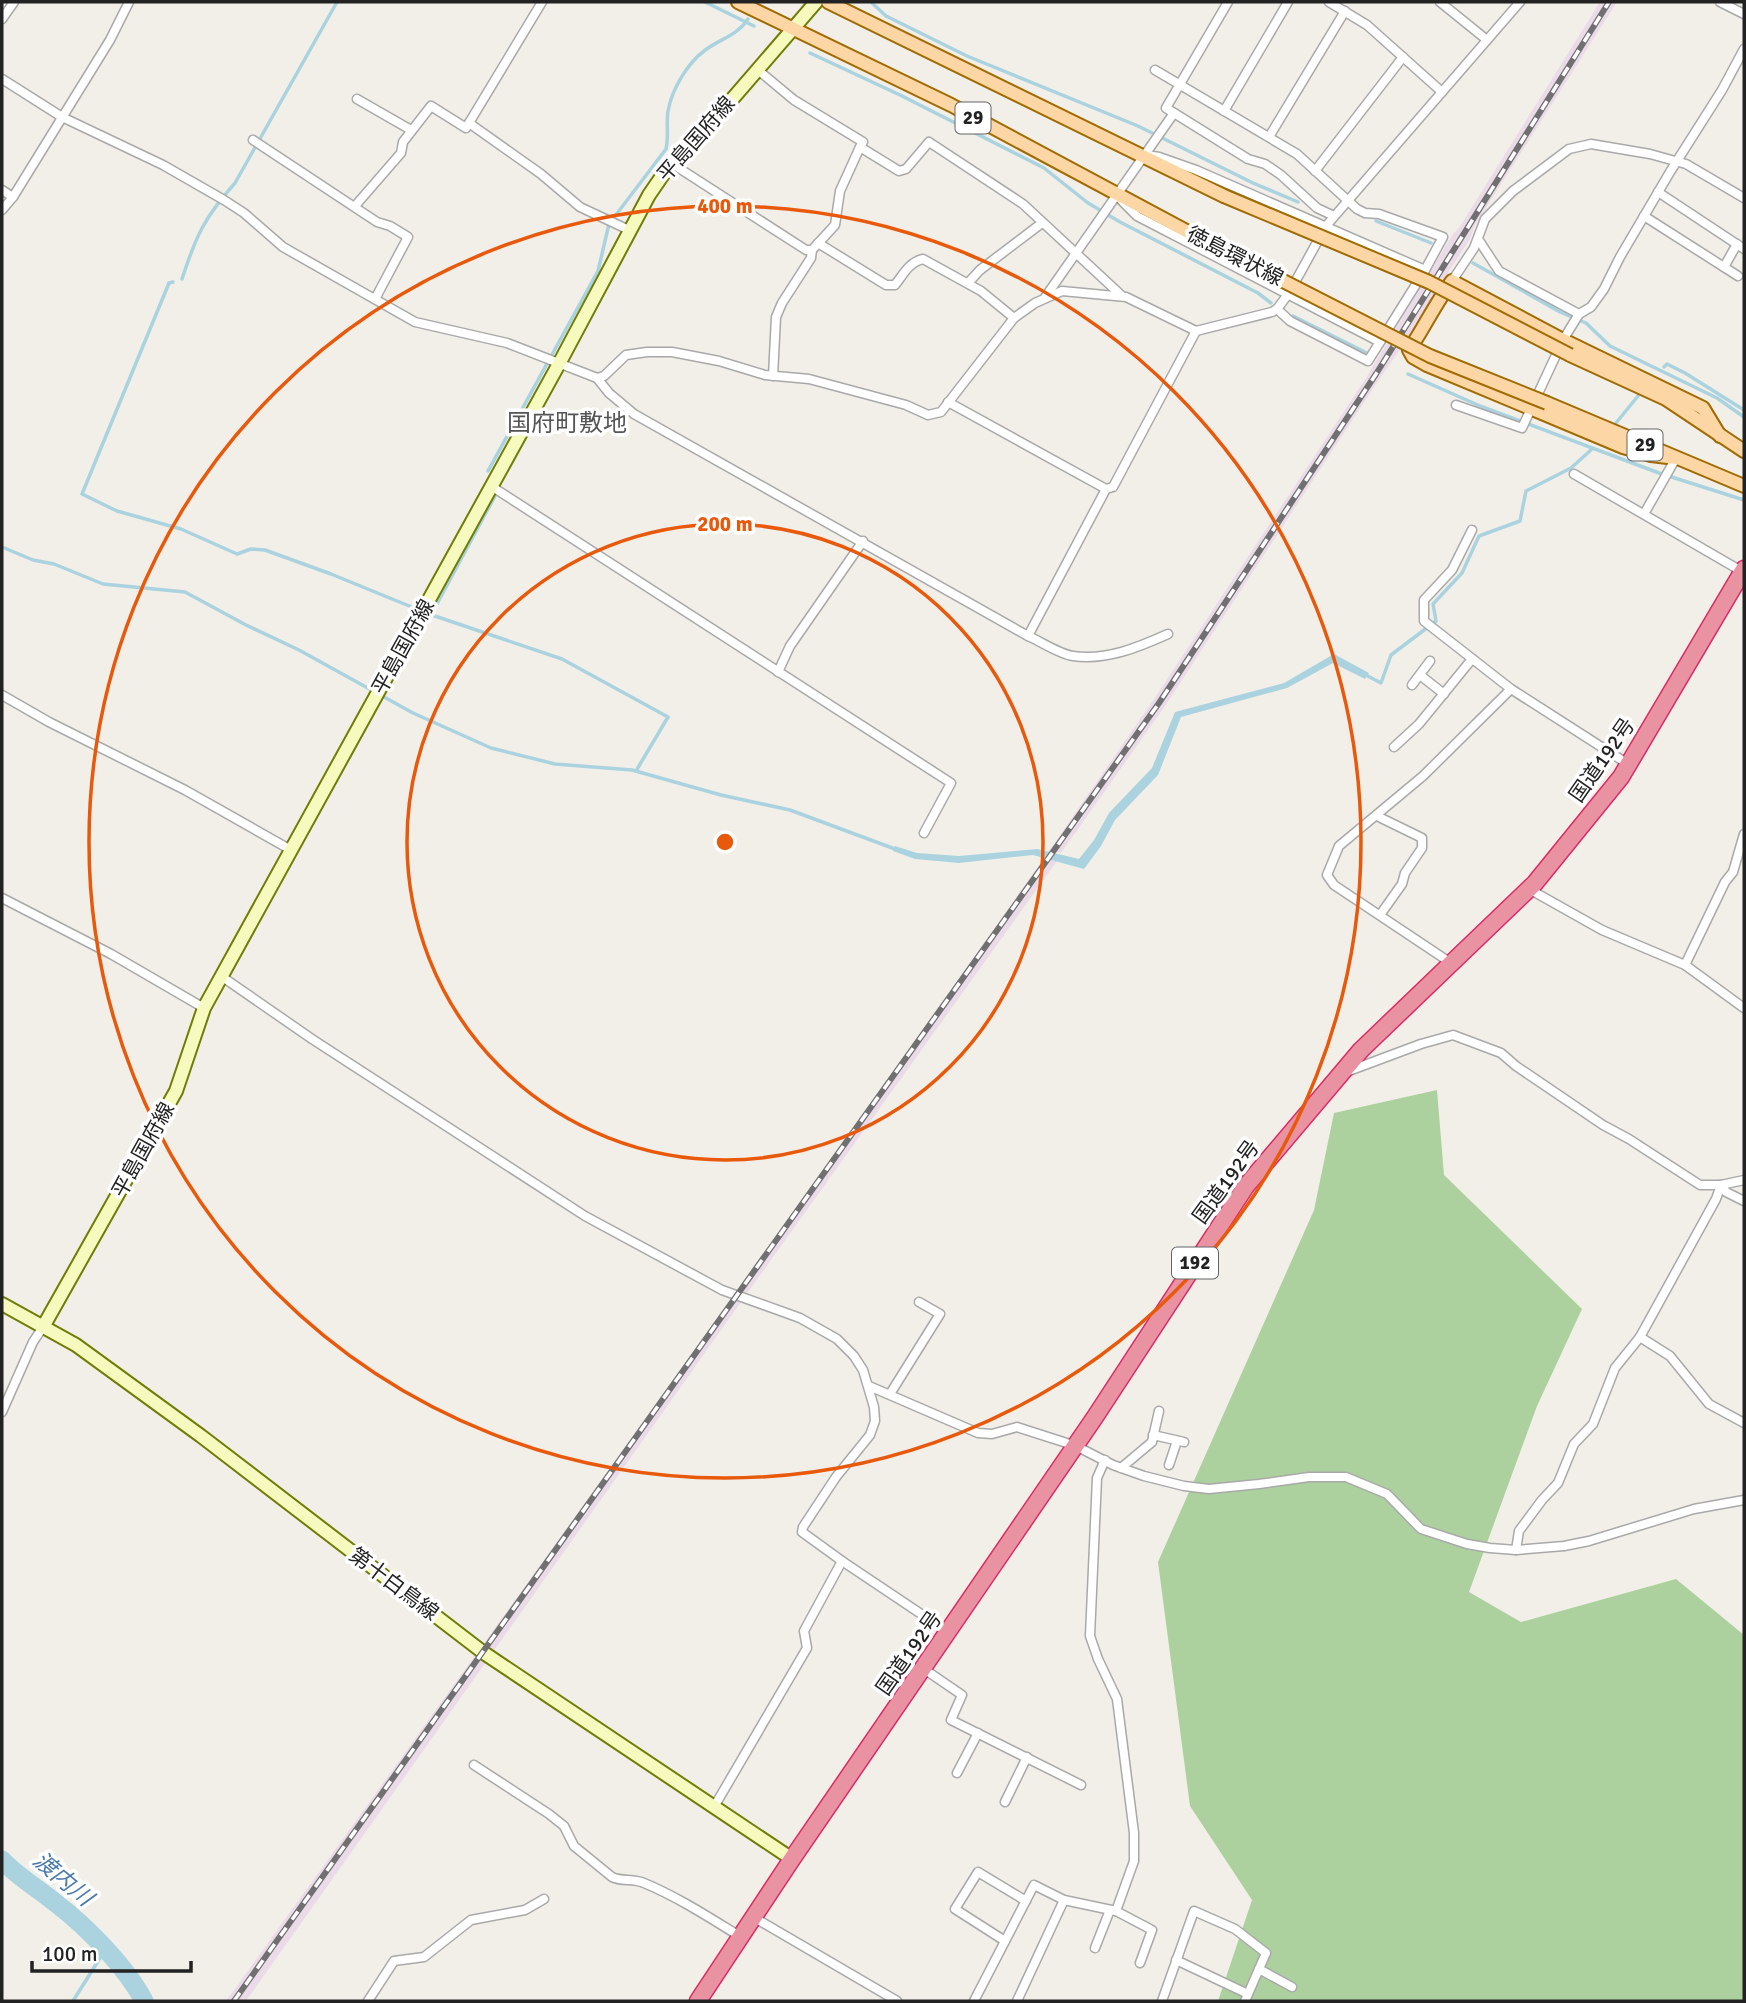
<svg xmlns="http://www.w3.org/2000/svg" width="1746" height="2003" font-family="Signika,'Noto Sans JP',sans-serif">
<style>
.industrial{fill:#ebdbe8}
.forest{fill:#add19e}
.water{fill:#aad3df}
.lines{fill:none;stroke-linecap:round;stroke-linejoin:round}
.stream{stroke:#aad3df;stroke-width:3.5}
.river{stroke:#aad3df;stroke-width:19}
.street-casing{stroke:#a9a9a9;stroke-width:11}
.secondary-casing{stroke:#707d05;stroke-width:16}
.primary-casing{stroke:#a06b00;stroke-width:16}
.highway-casing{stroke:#dc2a67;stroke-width:19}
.street{stroke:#fff;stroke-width:8}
.secondary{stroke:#f7fabf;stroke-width:12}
.primary{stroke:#fcd6a4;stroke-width:12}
.highway{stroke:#e892a2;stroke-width:16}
.rail-casing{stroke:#707070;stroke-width:6}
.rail{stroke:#fff;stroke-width:3.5;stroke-dasharray:10;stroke-linecap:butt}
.primary-bridge-casing{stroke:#a06b00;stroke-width:16;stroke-linecap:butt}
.primary-bridge{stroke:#fcd6a4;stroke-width:12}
.ring{fill:none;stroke:#e8590c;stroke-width:3.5}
.labels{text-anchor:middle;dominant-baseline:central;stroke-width:7;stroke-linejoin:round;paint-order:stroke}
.shield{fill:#fff;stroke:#646464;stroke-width:2}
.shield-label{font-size:19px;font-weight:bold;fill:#222}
.street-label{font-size:21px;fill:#222;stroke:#fff}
.water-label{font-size:23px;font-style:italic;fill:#4a7aab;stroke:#fff}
.quarter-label{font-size:24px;fill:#555;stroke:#fff}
.centre{fill:#e8590c;stroke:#fff;stroke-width:3.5}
.ring-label{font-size:21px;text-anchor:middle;font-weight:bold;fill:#e8590c;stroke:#fff;stroke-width:7;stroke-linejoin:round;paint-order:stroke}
</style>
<rect width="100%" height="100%" fill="#f2efe9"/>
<!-- industrial -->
<g class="industrial">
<path d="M1600,2H1617L1475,225L1470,239L1426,307L1416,327L1378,381L1165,706L1061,853L1049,851L1154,699L1366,378L1453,234L1459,228Z"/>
<path d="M1045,857L1057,861L743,1299L246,2001H226L735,1295Z"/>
</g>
<!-- forest -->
<path class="forest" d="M1437,1090L1444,1175L1582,1309L1537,1406L1469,1592L1521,1622L1676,1579L1744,1635V2001H1218L1252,1900L1190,1806L1158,1562L1314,1210L1334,1113Z"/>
<!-- water -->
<path class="water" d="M1334,654L1369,673L1365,679L1333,663L1287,688L1181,717L1158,775L1115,820L1101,846L1084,869L1033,855L959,863L915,859L893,851L895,846L917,853L959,856L1037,849L1079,859L1094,840L1109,813L1152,768L1175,712L1284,683Z"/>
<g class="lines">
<!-- stream -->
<g class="stream">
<path d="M705,2L754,26"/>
<path d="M871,2L886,16L967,56L1138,126L1253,183L1298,202"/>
<path d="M810,53L900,95L1044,168L1088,203L1120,222L1258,293L1271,303"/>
<path d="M1376,221L1431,243"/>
<path d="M1473,263L1560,312L1586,323L1610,346L1717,398L1744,417"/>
<path d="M182,279C196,236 204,218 235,183L337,2"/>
<path d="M173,282L169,283L82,494L117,511L181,529L237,554L251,549L265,550L331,574L419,610"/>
<path d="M1293,316L1367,353"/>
<path d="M1664,367L1667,364L1685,373L1744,410"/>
<path d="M1408,374L1480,406L1659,473L1744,500"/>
<path d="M1616,423L1638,396"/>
<path d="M488,471L598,271L609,224L666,149C669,136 666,124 668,111C672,89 687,64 704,51C719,39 737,36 748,19"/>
<path d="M2,547L33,560L54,564L103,584L185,592L246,625L299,650L413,713L491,748L555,764L632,770L721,795L790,810L895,849"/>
<path d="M426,613L562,659L668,717L636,771"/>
<path d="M431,615L495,496"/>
<path d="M1364,674L1381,683L1391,655L1436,621L1433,604L1462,573L1479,536L1520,521L1526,491L1571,468L1591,450"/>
<path d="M73,2001L105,1950"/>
</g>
<!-- river -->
<path class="river" d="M2,1860C18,1877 39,1889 57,1904C87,1927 127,1968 144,2001"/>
<!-- street casing -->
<g class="street-casing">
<g id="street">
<path d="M1228,2L1166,108L1248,159L1265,164L1281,175L1317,208L1334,216"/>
<path d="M1329,2L1367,25L1442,92"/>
<path d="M1440,2L1487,40"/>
<path d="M1720,2L1744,14"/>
<path d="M2,19L14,2"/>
<path d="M758,70L794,100L863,142L860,147"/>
<path d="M1155,70L1297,154L1357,209L1365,213L1379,214L1443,237L1425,270"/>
<path d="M2,79L62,117L163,165L224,200L244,213L283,247L415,322L507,343L597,378L604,376L626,355L647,352H672L719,361L765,375L809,379L906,405L928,415L941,412L1014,318L1035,303L1062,291L1126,297L1196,331L1272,312L1277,309L1289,293L1326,226L1520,2"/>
<path d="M357,99L411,130"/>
<path d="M1224,111L1288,2"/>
<path d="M469,123L541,174L580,207L629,230"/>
<path d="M1269,137L1345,11"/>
<path d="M253,140L377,222L390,226L408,237L375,299"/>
<path d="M671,163L806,250H812L835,225L840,191L860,147L899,171L906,169L929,142L1023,204L1122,296"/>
<path d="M1315,171L1403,57"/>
<path d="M2,190L13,197"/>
<path d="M1658,192L1744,249"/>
<path d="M1121,200L1137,216L1380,342L1425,270L1196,170L1159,157L1147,155"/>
<path d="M355,206L401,153L403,142L431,106L466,128L542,2"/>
<path d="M2,210L13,197L110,40L129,2"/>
<path d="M1644,216L1738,276"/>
<path d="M1478,239L1499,271L1579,314"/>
<path d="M818,243L886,285H895C903,275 909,262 923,259L981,291L1014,318"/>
<path d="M1724,267L1737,244"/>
<path d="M1452,281L1474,248L1485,219L1513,191L1569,149L1591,144L1650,154L1686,164L1744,198"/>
<path d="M968,283L980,270L1042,223"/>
<path d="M1046,296L1174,113"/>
<path d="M1277,309L1290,321L1368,361L1380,342"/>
<path d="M773,376L776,317L782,303L811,258L812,250"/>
<path d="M597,378L609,393L634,414L1028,636L1106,489L1113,487L1196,331"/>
<path d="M948,402L1106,489"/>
<path d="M1456,405L1522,428L1563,340L1579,314L1591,307L1604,289L1620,257L1670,172L1722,90L1744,49"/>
<path d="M1574,474L1743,572"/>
<path d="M491,486L951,783L924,833"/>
<path d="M1644,514L1676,458"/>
<path d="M1472,530L1452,570L1424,600V621L1511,689L1628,764"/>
<path d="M1028,636C1042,642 1059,654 1073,656C1106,661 1139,647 1168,634"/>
<path d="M778,672L790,646L863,541"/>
<path d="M1420,675L1444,694"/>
<path d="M1412,685L1430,661"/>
<path d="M2,695L49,722L185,790L291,850"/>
<path d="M1394,747L1419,724L1472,659"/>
<path d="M1377,816L1422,838V848L1405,873L1402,884L1380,915"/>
<path d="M1529,889L1602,930L1685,965L1744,1008"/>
<path d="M2,898L111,954L204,1008"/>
<path d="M1451,963L1334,885L1327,875L1339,846L1423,776L1511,689"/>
<path d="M1685,965L1725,882L1733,872L1744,834"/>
<path d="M221,976L312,1039L585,1216L722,1290L800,1318L837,1339L854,1356L863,1370L874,1407L875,1421L870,1435L836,1477L803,1527L802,1532L842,1561L948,1632"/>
<path d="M1346,1072L1421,1044L1453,1035L1501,1053L1516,1066L1603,1125L1629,1139L1700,1185H1721L1744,1180"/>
<path d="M1721,1185L1726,1192L1744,1201"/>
<path d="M1640,1337L1670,1356L1709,1404L1744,1423"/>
<path d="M869,1386L978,1433L992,1434L1017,1427L1076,1446L1113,1465L1144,1476L1184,1486L1209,1489L1259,1484L1309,1477H1346L1387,1494L1421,1529L1467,1544L1490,1548L1516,1550L1564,1546L1589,1541L1694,1509L1744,1500"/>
<path d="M890,1394L940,1314L919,1302"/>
<path d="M2,1412L33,1342L43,1327"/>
<path d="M1153,1435L1184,1442"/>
<path d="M1105,1460L1097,1478L1090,1636L1098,1659L1117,1699L1134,1833V1861L1116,1911"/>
<path d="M1169,1465L1177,1441"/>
<path d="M1121,1468L1152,1442L1159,1411"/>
<path d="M1516,1550L1519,1531L1542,1500L1558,1483L1574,1444L1593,1424L1615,1368L1640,1337L1716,1199L1721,1185"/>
<path d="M924,1669L962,1695L951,1720L1081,1785"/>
<path d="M474,1765L549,1814L564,1826L574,1846L612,1877C622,1882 633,1878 644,1883C678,1897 710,1918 741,1937"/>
<path d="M957,1773L978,1733"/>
<path d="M1005,1802L1027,1757"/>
<path d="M714,1807L807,1648L804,1631L842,1561"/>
<path d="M755,1918L897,2001"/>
<path d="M1005,1941L955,1909L978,1872L1026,1901"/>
<path d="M1095,1948L1110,1910"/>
<path d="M1176,1960L1248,1994"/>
<path d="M1259,1969L1292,1987"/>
<path d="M368,2001L394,1961L424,1957L471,1920L525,1910L544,1899"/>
<path d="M974,2001L1034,1885L1064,1900L1116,1911L1152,1930L1140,1963"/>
<path d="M1017,2001L1064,1900"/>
<path d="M1162,2001L1194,1911L1235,1929L1266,1953L1245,2001"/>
</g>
</g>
<!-- secondary casing -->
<g class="secondary-casing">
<g id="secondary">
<path d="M2,1304L76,1345L201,1436L484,1653L792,1859"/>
<path d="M43,1327L176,1091L204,1008L560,362L649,195L671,163L728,104L816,2"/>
</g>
</g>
<!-- primary casing -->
<g class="primary-casing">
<g id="primary">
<path d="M738,2L951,105L1205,241"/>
<path d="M828,2L1224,196"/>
<path d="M1570,355L1666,399L1744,451"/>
<path d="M1547,403L1744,486"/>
<path d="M1676,458L1651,455L1623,447L1427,365L1413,357L1409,350C1424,328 1435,304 1452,281L1563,340L1703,408L1720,436"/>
</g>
</g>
<!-- highway casing -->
<g class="highway-casing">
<path id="highway" d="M698,2001L792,1859L1095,1417L1246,1186L1361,1050L1535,883L1621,777L1744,569"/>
</g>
<!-- street -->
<use href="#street" class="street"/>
<!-- secondary -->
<use href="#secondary" class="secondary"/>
<!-- primary -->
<use href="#primary" class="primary"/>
<!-- highway -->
<use href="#highway" class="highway"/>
<!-- rail casing -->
<g class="rail-casing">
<path id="rail" d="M234,2001L1159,703L1376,374L1609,2"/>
</g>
<!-- rail -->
<use href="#rail" class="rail"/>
<!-- primary-bridge casing -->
<g class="primary-bridge-casing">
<g id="primary-bridge">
<path d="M1224,196L1429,282L1570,355"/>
<path d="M1205,241L1430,356L1547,403"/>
</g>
</g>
<!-- primary-bridge -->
<use href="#primary-bridge" class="primary-bridge"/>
</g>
<!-- distance rings -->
<g class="ring">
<circle cx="725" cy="842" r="318"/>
<circle cx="725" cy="842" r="636"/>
</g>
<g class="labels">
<!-- shield labels -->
<g class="shield">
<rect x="955.5" y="102.5" width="35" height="31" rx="5"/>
<rect x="1627.5" y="429.5" width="35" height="31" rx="5"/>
<rect x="1172" y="1247.5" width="46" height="31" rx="5"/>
</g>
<g class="shield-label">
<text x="973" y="118">29</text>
<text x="1645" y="445">29</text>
<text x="1195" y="1263">192</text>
</g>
<!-- street labels -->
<g class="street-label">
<text transform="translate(696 139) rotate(-49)">平島国府線</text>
<text transform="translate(1235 256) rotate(27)">徳島環状線</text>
<text transform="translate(403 647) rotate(-61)">平島国府線</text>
<text transform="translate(1602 760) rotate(-55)">国道192号</text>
<text transform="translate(143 1150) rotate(-61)">平島国府線</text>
<text transform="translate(1226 1182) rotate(-54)">国道192号</text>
<text transform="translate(394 1584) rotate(37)">第十白鳥線</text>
<text transform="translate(909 1653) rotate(-55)">国道192号</text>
</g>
<!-- water labels -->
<g class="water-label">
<text transform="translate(63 1879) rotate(40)">渡内川</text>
</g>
<!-- quarter labels -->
<g class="quarter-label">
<text x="567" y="423">国府町敷地</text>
</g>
</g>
<circle cx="725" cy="842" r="10" class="centre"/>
<g class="ring-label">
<text x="725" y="213">400 m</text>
<text x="725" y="531">200 m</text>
</g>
<!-- border -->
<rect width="1746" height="2003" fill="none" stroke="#222222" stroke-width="7"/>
<!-- scale -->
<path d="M32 1961v10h159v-10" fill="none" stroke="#222222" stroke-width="3.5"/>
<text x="42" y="1961" font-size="21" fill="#222222" stroke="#ffffff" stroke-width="5" paint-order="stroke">100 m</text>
</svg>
